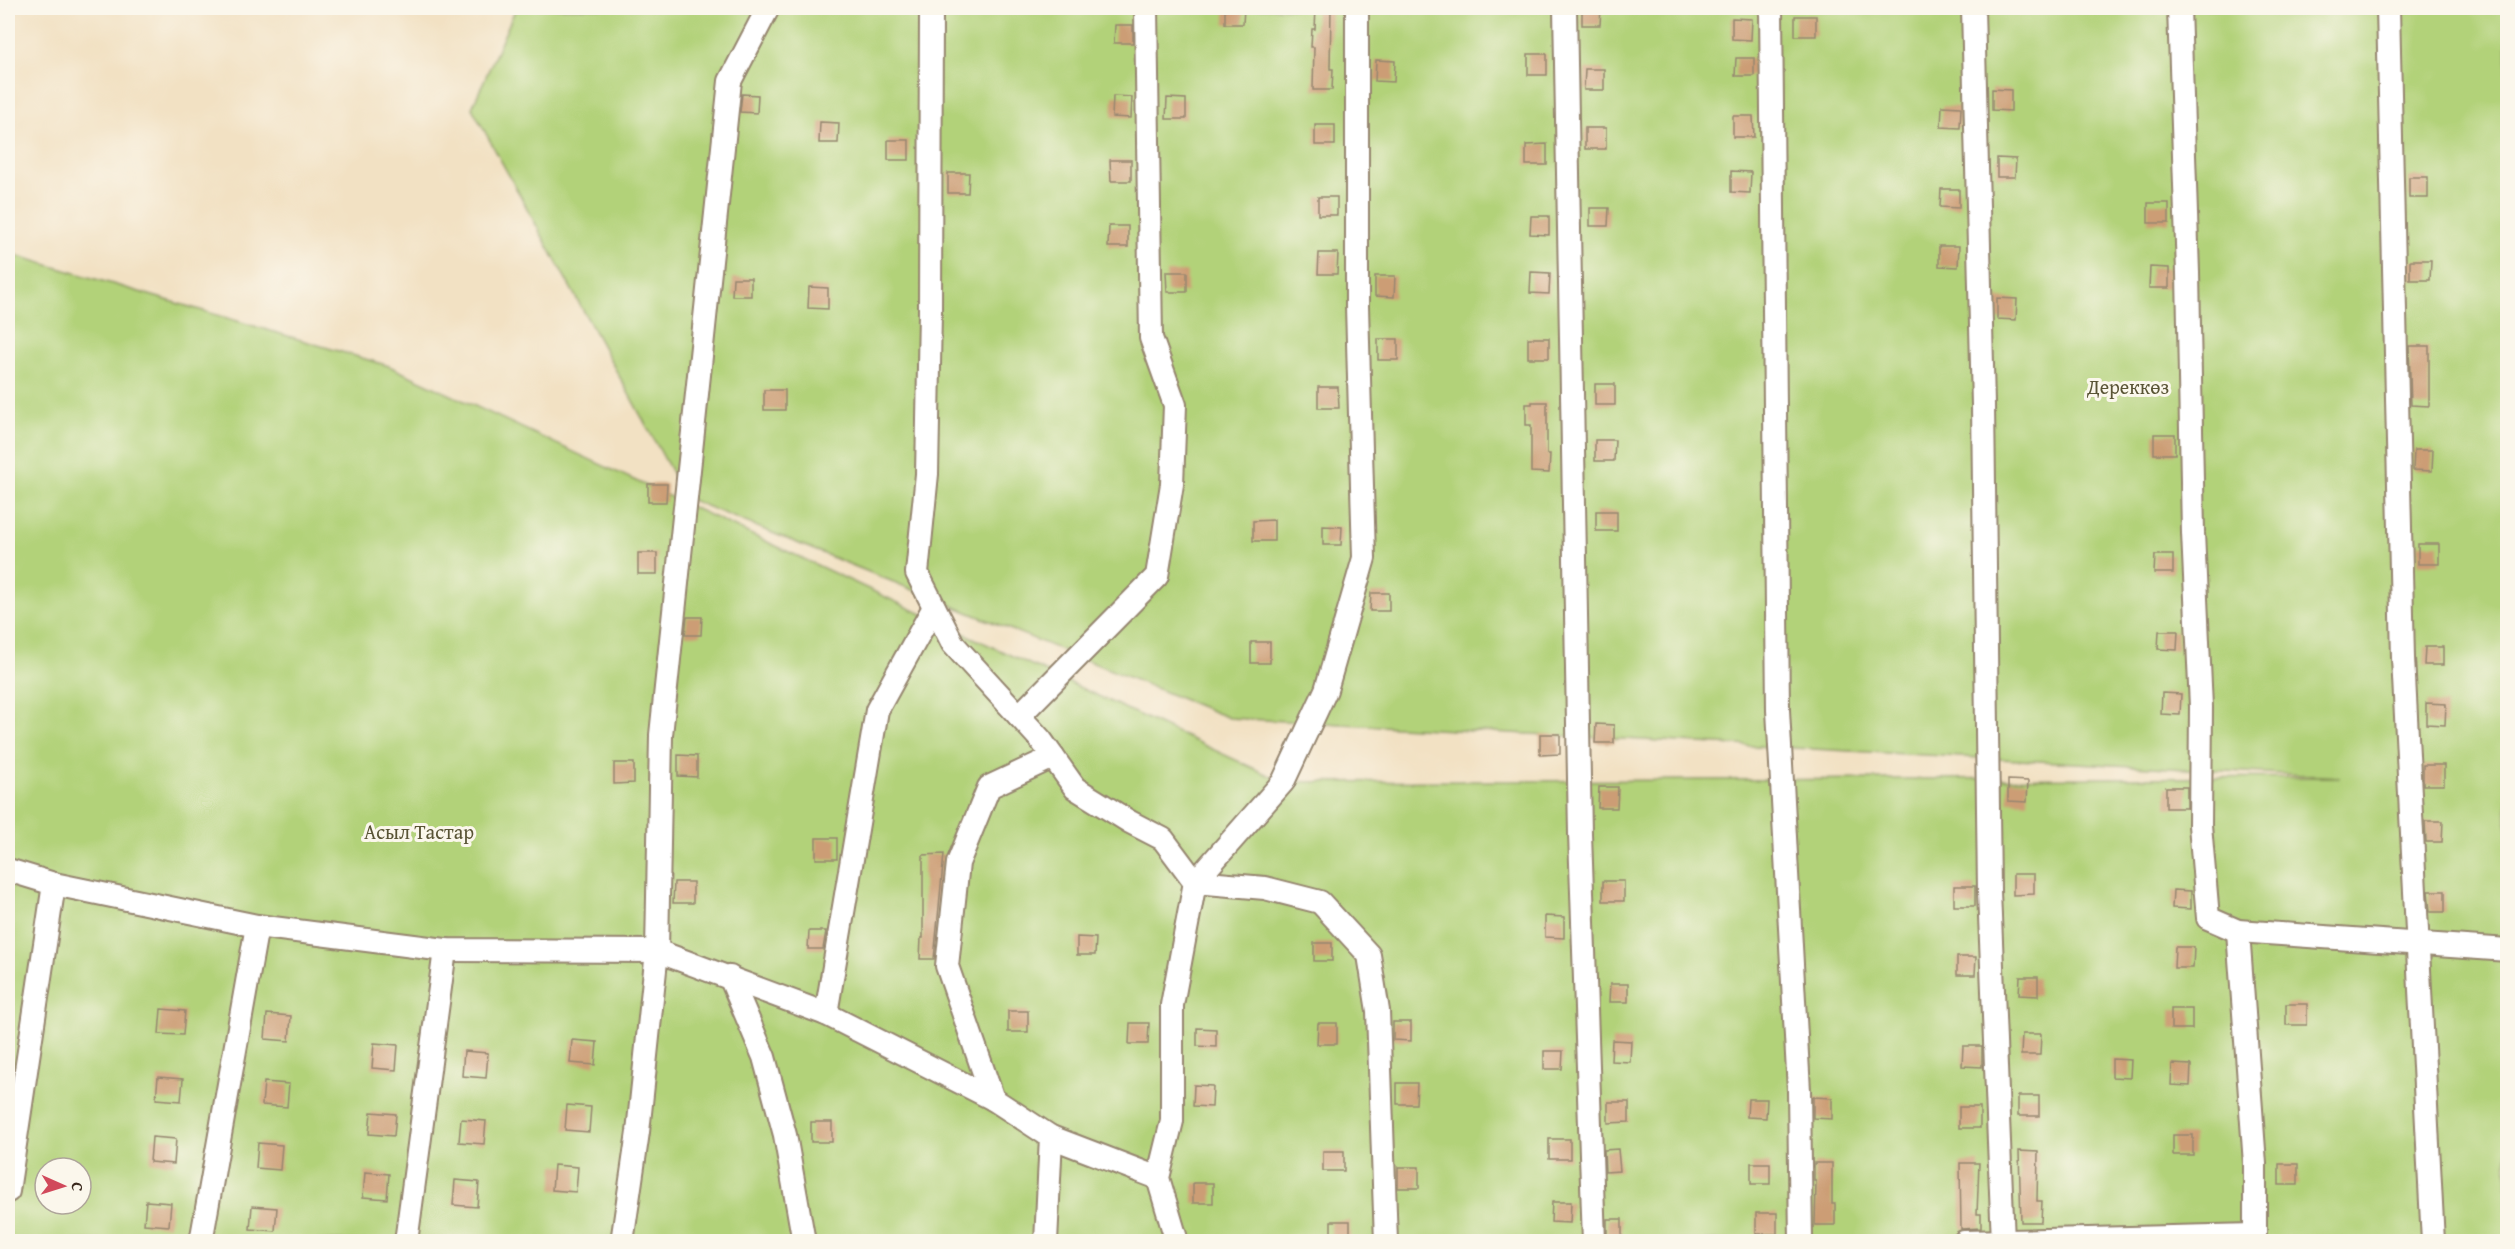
<svg xmlns="http://www.w3.org/2000/svg" width="2515" height="1249" font-family="'Gentium Book Plus',serif">
<style>
.green{fill:#b2d279;stroke:#767e4c;stroke-width:1.5;fill-rule:evenodd}
.building{fill:#cc9d75}
.lines{fill:none;stroke-linecap:round;stroke-linejoin:round}
.minor-casing{stroke:#968670;stroke-width:26}
.minor{stroke:#fff;stroke-width:22}
.labels{text-anchor:middle;dominant-baseline:central;stroke-width:6;stroke-linejoin:round;paint-order:stroke}
.park-label{font-size:20px;fill:#595435;stroke:#fbf7ec}
</style>
<rect width="100%" height="100%" fill="#fbf7ec"/>
<filter id="ink" filterUnits="userSpaceOnUse"><feTurbulence type="fractalNoise" baseFrequency=".0167" numOctaves="2"/><feDisplacementMap in="SourceGraphic" scale="12" xChannelSelector="R" yChannelSelector="G"/><feConvolveMatrix kernelMatrix="1 2 1 2 8 2 1 2 1" color-interpolation-filters="sRGB"/></filter>
<filter id="wash" filterUnits="userSpaceOnUse"><feTurbulence type="fractalNoise" baseFrequency=".008" numOctaves="4" result="noise"/><feDisplacementMap in="SourceGraphic" scale="24" xChannelSelector="R" yChannelSelector="G"/><feGaussianBlur stdDeviation="1.35" result="paint"/><feColorMatrix in="noise" values="0 0 0 0 0 0 0 0 0 0 0 0 0 0 0 0 0 1.4 0 .05"/><feComposite in="paint" operator="in"/></filter>
<g filter="url(#wash)">
<rect width="100%" height="100%" fill="#f2e1c3"/>
<!-- green -->
<path class="green" d="M516,8H2507V1241H8V253L389,366L1283,782L2340,777L1229,718L686,498L472,108ZM45,1168H81V1204H45Z"/>
<g id="blocks">
<!-- building -->
<g class="building">
<path d="M1225,8H1244L1243,24H1225Z"/>
<path d="M1316,8H1331L1330,69H1333L1332,90H1313L1314,47H1311L1312,29H1315Z"/>
<path d="M1582,8H1601L1600,25H1582Z"/>
<rect x="1795" y="16" width="21" height="20"/>
<path d="M1732,18L1752,19L1751,40L1732,39Z"/>
<path d="M1115,25H1133V43H1114Z"/>
<rect x="1528" y="54" width="19" height="21"/>
<path d="M1736,58H1754V76H1735Z"/>
<path d="M1376,60L1395,61L1394,82L1375,81Z"/>
<path d="M1585,69H1604V90H1584Z"/>
<path d="M1992,89L2011,90V111L1992,110Z"/>
<path d="M742,94L758,95L757,113L740,112Z"/>
<path d="M1113,96L1132,97L1131,118L1112,117Z"/>
<path d="M1167,98L1186,99V119H1166Z"/>
<path d="M1942,106L1961,107L1960,128L1941,127Z"/>
<path d="M1733,116H1753L1754,137H1733Z"/>
<path d="M820,122L839,123L838,143H819Z"/>
<rect x="1315" y="125" width="20" height="20"/>
<rect x="1585" y="128" width="21" height="21"/>
<rect x="888" y="140" width="21" height="20"/>
<path d="M1547,144V165H1526V145Z"/>
<path d="M1997,158L2016,159L2015,177H1997Z"/>
<path d="M1110,160H1131V181H1111Z"/>
<path d="M1731,171L1751,172L1750,193L1731,192Z"/>
<path d="M948,173H969L968,193H948Z"/>
<rect x="2409" y="177" width="19" height="21"/>
<path d="M1941,189H1959V208L1940,207Z"/>
<rect x="1318" y="197" width="19" height="18"/>
<rect x="2148" y="203" width="21" height="20"/>
<path d="M1590,208H1609L1608,226H1590Z"/>
<path d="M1531,216H1549V235L1530,234Z"/>
<path d="M1109,226H1128V247H1108Z"/>
<path d="M1939,246H1959L1958,267L1939,266Z"/>
<path d="M1319,253H1338L1337,274H1318Z"/>
<path d="M2410,260H2431L2430,280H2410Z"/>
<path d="M2150,267L2169,268V288H2149Z"/>
<path d="M1166,272H1187V292H1167Z"/>
<path d="M1531,272L1550,273L1549,294L1530,293Z"/>
<path d="M1375,276H1395L1394,297L1375,296Z"/>
<path d="M733,278H751V296H732Z"/>
<path d="M809,287L828,288V309L808,308Z"/>
<path d="M1997,298L2017,299L2016,320L1997,319Z"/>
<rect x="1528" y="338" width="21" height="20"/>
<rect x="1378" y="339" width="20" height="21"/>
<path d="M2409,346H2429V406L2411,405Z"/>
<rect x="1595" y="384" width="20" height="21"/>
<path d="M1318,387H1338L1339,408H1318Z"/>
<rect x="764" y="390" width="21" height="20"/>
<path d="M1532,402H1547V454H1550L1549,473L1531,472V425H1526V404H1532Z"/>
<rect x="2154" y="434" width="21" height="20"/>
<path d="M1595,440H1615L1614,461H1595Z"/>
<path d="M2414,450H2433L2432,471L2413,470Z"/>
<path d="M648,484H667L666,502H648Z"/>
<rect x="1596" y="511" width="21" height="20"/>
<path d="M1274,520V541H1253V521Z"/>
<path d="M1323,526L1342,527L1341,545H1323Z"/>
<rect x="2418" y="544" width="21" height="20"/>
<rect x="638" y="553" width="19" height="21"/>
<path d="M2155,555H2173V573H2154Z"/>
<path d="M1371,593H1389V611H1370Z"/>
<path d="M687,617H702L701,635H685Z"/>
<path d="M2159,631H2178L2177,650L2158,649Z"/>
<rect x="1251" y="642" width="19" height="21"/>
<path d="M2425,647H2443V665H2424Z"/>
<path d="M2162,693L2181,694L2180,715L2161,714Z"/>
<path d="M2426,703L2446,704L2445,725L2426,724Z"/>
<path d="M1596,724L1614,725V743H1595Z"/>
<path d="M1540,734H1560V754L1540,755Z"/>
<path d="M678,755L697,756V777L678,776Z"/>
<path d="M614,763H634V783L614,784Z"/>
<rect x="2423" y="765" width="21" height="20"/>
<path d="M2008,780L2028,781L2027,802L2008,801Z"/>
<path d="M1599,787H1618L1617,808H1598Z"/>
<rect x="2166" y="787" width="21" height="21"/>
<path d="M2425,821H2443L2442,842H2426Z"/>
<rect x="816" y="838" width="21" height="21"/>
<path d="M944,854L934,959H920L921,938H923V855Z"/>
<path d="M2013,874H2034V894L2013,895Z"/>
<rect x="1603" y="881" width="21" height="20"/>
<path d="M674,882H693V903H673Z"/>
<rect x="1954" y="886" width="21" height="20"/>
<path d="M2173,890L2191,891V909L2172,908Z"/>
<path d="M2428,891H2445V912H2430Z"/>
<path d="M1545,916L1564,917V938L1545,937Z"/>
<path d="M809,931H826L823,949H808Z"/>
<path d="M1077,937L1096,938L1095,955H1077Z"/>
<rect x="1314" y="943" width="18" height="18"/>
<path d="M2175,947H2194L2193,968H2174Z"/>
<path d="M1957,957H1976L1975,975H1957Z"/>
<path d="M2020,977H2038V996L2019,995Z"/>
<path d="M1610,984H1628V1002H1609Z"/>
<rect x="2286" y="1004" width="21" height="21"/>
<path d="M161,1009L185,1011L183,1035L159,1034Z"/>
<rect x="2171" y="1009" width="21" height="20"/>
<rect x="1008" y="1011" width="20" height="21"/>
<path d="M267,1014L291,1016L289,1041L265,1039Z"/>
<path d="M1393,1022H1411V1041L1393,1040Z"/>
<path d="M1130,1023H1149L1148,1044H1129Z"/>
<path d="M1318,1023H1337V1044H1317Z"/>
<path d="M1197,1028L1216,1029V1047L1197,1046Z"/>
<path d="M2022,1034H2041L2040,1055H2021Z"/>
<path d="M572,1040L597,1042L595,1065L570,1063Z"/>
<path d="M1612,1040L1631,1041L1630,1062L1611,1061Z"/>
<path d="M374,1043L398,1045L396,1070L372,1068Z"/>
<path d="M1963,1046H1982V1067L1962,1066Z"/>
<path d="M464,1051L488,1053L486,1078L462,1076Z"/>
<path d="M1544,1051H1563L1562,1069H1544Z"/>
<path d="M2112,1059L2131,1060L2130,1078L2112,1077Z"/>
<path d="M2172,1064L2191,1065L2190,1086L2171,1085Z"/>
<path d="M158,1077L183,1079L181,1101L156,1099Z"/>
<path d="M264,1082L289,1084L287,1107L262,1105Z"/>
<path d="M1397,1083H1417L1416,1104H1397Z"/>
<path d="M1194,1085L1213,1086L1212,1107L1193,1106Z"/>
<rect x="2018" y="1096" width="21" height="20"/>
<path d="M1813,1097L1832,1098V1119L1813,1118Z"/>
<path d="M1748,1099H1767L1766,1118L1747,1117Z"/>
<path d="M1608,1102H1629V1122L1608,1123Z"/>
<path d="M567,1105L591,1107L589,1132L565,1130Z"/>
<rect x="1959" y="1107" width="21" height="21"/>
<path d="M371,1112L396,1114L394,1136L369,1134Z"/>
<path d="M461,1119L486,1121L484,1144L459,1142Z"/>
<rect x="811" y="1122" width="21" height="20"/>
<rect x="2173" y="1135" width="20" height="20"/>
<path d="M152,1137L176,1139L174,1164L150,1162Z"/>
<rect x="1549" y="1139" width="21" height="20"/>
<path d="M258,1143L282,1145L280,1170L256,1168Z"/>
<path d="M1618,1149L1620,1171L1605,1172L1604,1150Z"/>
<rect x="1323" y="1151" width="21" height="20"/>
<path d="M2019,1151L2038,1152L2037,1201H2042L2041,1222H2021Z"/>
<rect x="1751" y="1163" width="19" height="21"/>
<path d="M1814,1163H1832V1204H1835V1225H1815L1816,1181H1814Z"/>
<path d="M1960,1163H1979L1977,1214H1981V1228L1961,1229Z"/>
<rect x="2279" y="1164" width="19" height="21"/>
<path d="M554,1165L578,1167L576,1192L552,1190Z"/>
<rect x="1398" y="1167" width="21" height="21"/>
<path d="M365,1172L389,1174L387,1199L363,1197Z"/>
<path d="M455,1180L479,1182L477,1207L453,1205Z"/>
<rect x="1193" y="1183" width="20" height="20"/>
<path d="M146,1201L171,1203L169,1226L144,1224Z"/>
<path d="M1552,1202H1571L1570,1223L1551,1222Z"/>
<path d="M252,1206L277,1208L275,1231L250,1229Z"/>
<rect x="1756" y="1213" width="21" height="21"/>
<rect x="1607" y="1219" width="15" height="21"/>
<path d="M1331,1221H1350V1240L1331,1239Z"/>
</g>
</g>
</g>
<g filter="url(#ink)">
<use href="#blocks" fill-opacity="0" stroke="#968670" stroke-width="1.5"/>
<g class="lines">
<!-- minor casing -->
<g class="minor-casing">
<g id="minor">
<path d="M931,8L930,312L927,474L917,573L953,644L1041,740L1075,788L1130,822L1163,839L1195,882L1283,782L1326,690L1364,558L1357,306V8"/>
<path d="M1565,8L1580,834L1594,1242"/>
<path d="M1771,8L1778,710L1799,1091L1801,1242"/>
<path d="M1973,8L1983,405L1989,891L2003,1242"/>
<path d="M2179,8L2188,273L2193,533L2201,707L2200,825L2208,918L2238,931L2508,950"/>
<path d="M2388,8L2403,658L2433,1242"/>
<path d="M1019,716L1157,576L1172,484L1175,405L1151,338L1146,8"/>
<path d="M8,870L54,884L257,926L445,950L657,951L826,1014L993,1099L1051,1137L1158,1178"/>
<path d="M2238,931L2255,1164V1242"/>
<path d="M730,977L764,1057L785,1135L804,1242"/>
<path d="M826,1014L877,710L934,607"/>
<path d="M993,1099L947,966L958,863L989,787L1053,757"/>
<path d="M8,1191L54,884"/>
<path d="M201,1242L257,926"/>
<path d="M406,1242L445,950"/>
<path d="M622,1242L638,1132L657,951L661,735L730,81L768,8"/>
<path d="M1046,1242L1051,1137"/>
<path d="M1177,1242L1158,1178L1172,1121V1005L1195,882L1265,888L1320,902L1369,955L1378,1011L1386,1242"/>
<path d="M1964,1242L2255,1235"/>
</g>
</g>
<!-- minor -->
<use href="#minor" class="minor"/>
</g>
</g>
<g class="labels">
<!-- park labels -->
<g class="park-label">
<text x="2128" y="386">Дереккөз</text>
<text x="419" y="831">Асыл Тастар</text>
</g>
</g>
<!-- margin -->
<rect width="2515" height="1249" fill="none" stroke="#fbf7ec" stroke-width="30"/>
<!-- north arrow -->
<g transform="translate(63 1186) rotate(93)"><circle r="28" fill="#fbf7ec" stroke="#aea59a" stroke-width="1.5"/>
<path d="M0-4.5L10 22L0 15L-10 22Z" fill="#d1495b"/>
<text y="-9" font-size="16" font-weight="bold" text-anchor="middle" fill="#3b2a1e">С</text>
</g>
</svg>
